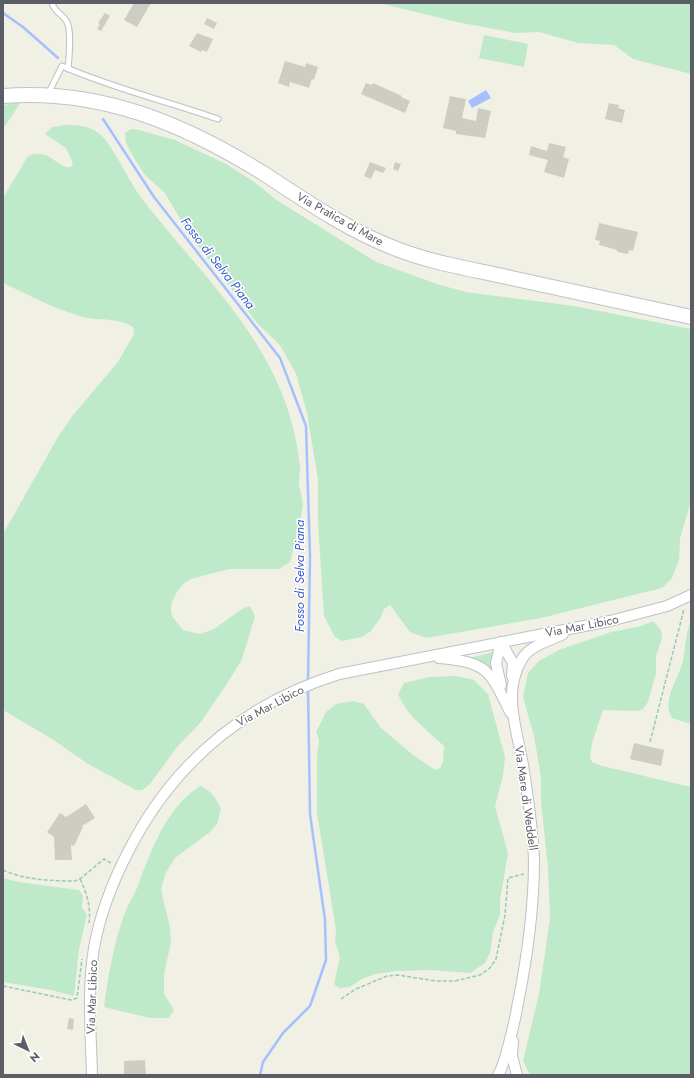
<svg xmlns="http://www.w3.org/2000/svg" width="694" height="1078" font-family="Jost,sans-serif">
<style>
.green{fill:#bfeaca}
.water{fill:#a6c0ff}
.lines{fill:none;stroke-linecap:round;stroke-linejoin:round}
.stream{stroke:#a6c0ff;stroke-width:2.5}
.building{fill:#cecdc3}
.lane-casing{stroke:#bec0c7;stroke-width:7}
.street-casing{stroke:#bec0c7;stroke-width:12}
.secondary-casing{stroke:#c1c2cb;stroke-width:16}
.path{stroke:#96cbb4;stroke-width:1.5;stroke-dasharray:4 2;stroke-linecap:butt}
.lane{stroke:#fff;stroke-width:5}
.street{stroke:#fff;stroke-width:10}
.secondary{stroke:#fff;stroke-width:14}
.labels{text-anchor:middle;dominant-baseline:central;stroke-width:3;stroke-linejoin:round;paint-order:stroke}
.street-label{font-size:12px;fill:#5c5e67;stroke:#fff}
.water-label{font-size:13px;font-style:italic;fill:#3c5ccf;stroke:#fff}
</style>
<rect width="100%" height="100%" fill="#f0f0e4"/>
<!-- green -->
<g class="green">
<path d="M379,3H691V74L633,59L614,45L578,43L539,32L515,33L457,22Z"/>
<path d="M484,35L528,44L524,67L479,58Z"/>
<path d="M21,102L3,129V105Z"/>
<path d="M66,125C98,125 104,135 119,161C128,177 138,195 150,209C215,290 289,356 300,467C300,473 299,479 299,485C300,491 302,497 303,503C303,511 293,553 290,562L279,569H230L194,578L184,583L177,592L172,602L171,610L172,616L183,630L200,634L214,629L242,609L250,606L255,616L242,659L230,679L201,722L177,747L150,784L142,790H136L88,764L52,739L3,710V534L58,437L73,415L118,362L134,334L133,327C115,316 96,322 76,315C51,307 27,294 3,283V198L28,156C50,147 57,169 71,167L73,163L66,148L45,134L52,127Z"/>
<path d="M131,129L139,130L175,140L226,164L253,181L275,199L376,262L440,285L466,292L574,306L691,329V501L680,538L679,560L672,578L662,588L541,618L426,638L410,632L390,605L384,609L381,617L371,631L362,637L342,641L335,637L324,616L318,522V479L307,413L296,374L280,345L258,324L189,234L165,193L145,175L135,160L126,143L125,133Z"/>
<path d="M653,621L661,630L662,638L656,656V673L648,702L643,709L637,711L603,710L592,743L590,758L592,762L602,766L691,787V1075H530L523,1061L539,994L550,918L548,867L541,802V777L534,736L523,697L528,673L539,661L559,650L611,632L641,626Z"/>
<path d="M691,621V724L672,718C661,700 679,678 683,661C686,647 685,634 691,621Z"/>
<path d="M494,652V672L492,673L469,658Z"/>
<path d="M456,676L474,680L488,694L505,757L503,776L495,806L508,853L500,900V915L493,932L490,953L485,963L470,973L430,970L397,971L375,974L362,979L350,987L339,988L334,984L340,957L335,942L336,930L317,813V756L319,740L316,732L326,712L336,704L354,701L364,704L380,727L413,755L435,770L440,768L443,762L444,746C427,730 407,716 398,694L404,683L429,677Z"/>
<path d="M200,786C212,791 216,798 221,809L217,824L210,832L175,858L165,874L161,890L170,927L171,942L164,974V994L174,1010L169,1018H150L104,1007C108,977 113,947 123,918C126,907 133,898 137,888C151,851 165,809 200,786Z"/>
<path d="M3,878L18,882L79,890L83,896L82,908L87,914L79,950L74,996L51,990L3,982Z"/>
</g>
<!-- water -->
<path class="water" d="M486,90L491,98L472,108L468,101Z"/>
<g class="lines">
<!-- stream -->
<g class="stream">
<path d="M3,13L23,27L58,58"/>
<path d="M103,119L154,197L280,358L306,426L310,556L308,682"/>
<path d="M260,1075L263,1062L283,1033L310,1006L326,960L325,920L310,814L308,687"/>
</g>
</g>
<!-- building -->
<g class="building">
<path d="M134,3H151L137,27L124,20Z"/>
<path d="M105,13L110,16L101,31L97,29L100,24L98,23Z"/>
<path d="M207,18L217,23L214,29L204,24Z"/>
<path d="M197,33L213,39L207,52L202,50L201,52L189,46Z"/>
<path d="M285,61L305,67L306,63L318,67L314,80L312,79L309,88L290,82L289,87L278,83Z"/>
<path d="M366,83L372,85L373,83L402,96L401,97L410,101L405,113L361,94Z"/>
<path d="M450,96L466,99L462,118L476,121L478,108L491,111L485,138L456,134V131L443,128Z"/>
<path d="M609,103L619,105L618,108L625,110L622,123L605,119Z"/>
<path d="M549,143L566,147L563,157L569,159L564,178L544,172L548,160L529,155L531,146L547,151Z"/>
<path d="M370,162L386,168L383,173L375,170L371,179L364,176Z"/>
<path d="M395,162L401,164L398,171L393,169Z"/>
<path d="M599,223L638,232L633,251L629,250L628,254L617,252V250L599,245L600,241L595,240Z"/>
<path d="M634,743L664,750L661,766L630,759Z"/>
<path d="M86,804L95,818L82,826L83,827L74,846L71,845L72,860H55L54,837L47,832L60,813L66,817Z"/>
<path d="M69,1018L74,1019L73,1030L67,1029Z"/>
<path d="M145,1060L146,1075H124V1061Z"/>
</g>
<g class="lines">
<!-- lane casing -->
<g class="lane-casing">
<g id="lane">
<path d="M52,3C54,12 63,14 67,22C72,32 69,57 68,69"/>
<path d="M48,94L62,66C112,88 166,101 218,119"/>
</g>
</g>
<!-- street casing -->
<g class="street-casing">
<g id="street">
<path d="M501,642L496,663L501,685"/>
<path d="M501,642L513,663L512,676"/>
<path d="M439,658C487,662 490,670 510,712"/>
<path d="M513,1041L512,1056L517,1075"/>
<path d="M92,1075C91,1033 87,990 94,948C100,914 112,883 128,852C173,763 244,704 339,674L610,621L667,606L691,595"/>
<path d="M498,1075C504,1068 515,1020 517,1008C527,959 534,912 534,861C533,829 528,797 523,765C517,729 502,693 522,659C530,645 550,641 563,634"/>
</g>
</g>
<!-- secondary casing -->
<g class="secondary-casing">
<path id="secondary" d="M3,96C100,88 185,124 266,175C307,202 348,230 394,248C431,263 472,269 511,278C571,291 631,304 691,317"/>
</g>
<!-- path -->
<g class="path">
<path d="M650,742L684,609"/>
<path d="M3,870C24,880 52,881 75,881L80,879L104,859L111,863"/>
<path d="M80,879C87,893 91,908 89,923"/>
<path d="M3,986L71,1000L77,998L82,959"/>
<path d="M341,999L356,989L387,976L398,975L436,981H455L480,975L490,968L496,959L505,915L508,878L524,874"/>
</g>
<!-- lane -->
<use href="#lane" class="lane"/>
<!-- street -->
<use href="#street" class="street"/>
<!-- secondary -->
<use href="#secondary" class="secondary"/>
</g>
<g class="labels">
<!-- street labels -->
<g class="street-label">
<text transform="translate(340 219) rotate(29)">Via Pratica di Mare</text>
<text transform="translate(582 626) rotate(-11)">Via Mar Libico</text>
<text transform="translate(270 706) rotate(-28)">Via Mar Libico</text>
<text transform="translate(526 798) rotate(82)">Via Mare di Weddell</text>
<text transform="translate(92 997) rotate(-88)">Via Mar Libico</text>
</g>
<!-- water labels -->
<g class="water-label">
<text transform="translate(218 263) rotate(52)">Fosso di Selva Piana</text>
<text transform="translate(299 576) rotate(-90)">Fosso di Selva Piana</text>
</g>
</g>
<!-- border -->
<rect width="694" height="1078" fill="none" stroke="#5c5e67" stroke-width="8"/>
<!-- north arrow -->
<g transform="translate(28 1050) rotate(137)" stroke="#ffffff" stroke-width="3" paint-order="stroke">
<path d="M0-3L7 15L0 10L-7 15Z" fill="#5c5e67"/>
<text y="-6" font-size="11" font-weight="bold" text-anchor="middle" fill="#5c5e67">N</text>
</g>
</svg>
